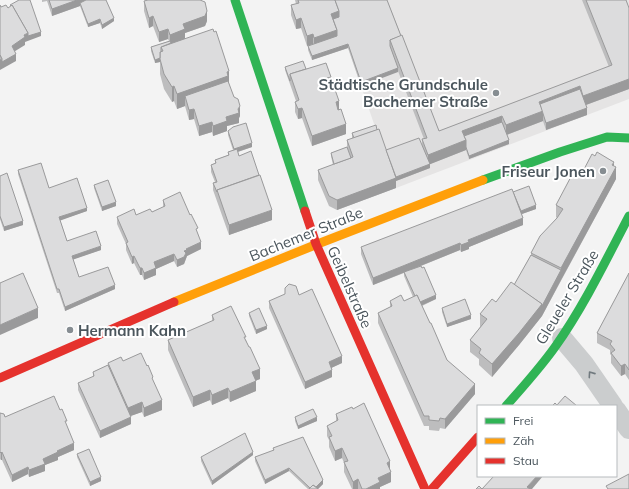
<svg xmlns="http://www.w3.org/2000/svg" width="629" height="489" font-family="Mulish,sans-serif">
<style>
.education{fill:#e5e4e4}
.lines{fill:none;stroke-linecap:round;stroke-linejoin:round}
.street{stroke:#cbcdce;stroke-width:20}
.fast{stroke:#30b455;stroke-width:9}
.slow{stroke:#ff9f0a;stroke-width:9}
.jam{stroke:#e5322d;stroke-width:9}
.wall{fill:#bdbdbe}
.shaded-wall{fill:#9a9a9b}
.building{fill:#dcdcdd;stroke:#9a9a9b}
.oneway{stroke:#717a7f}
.poi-dot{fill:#868d92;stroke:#fff;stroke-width:1.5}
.labels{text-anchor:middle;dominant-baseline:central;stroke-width:4;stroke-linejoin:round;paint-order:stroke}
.poi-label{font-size:15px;font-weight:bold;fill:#4b565d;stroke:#fff;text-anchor:end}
.street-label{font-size:15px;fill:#4b565d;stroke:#fff}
</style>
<rect width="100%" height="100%" fill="#f3f3f3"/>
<!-- education -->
<path class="education" d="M336,0H629V99L396,188L348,48Z"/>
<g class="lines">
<!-- street -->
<g class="street">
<path d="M562,338L584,364L613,406"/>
<path d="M616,410L629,429"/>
</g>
<!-- fast -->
<g class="fast">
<path d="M235,0L305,211"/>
<path d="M483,180L560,152L607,137L629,138"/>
<path d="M506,406C523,387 540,368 555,347C584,306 606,260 629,216"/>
</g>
<!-- slow -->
<path class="slow" d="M174,302L315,245L483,180"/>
<!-- jam -->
<g class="jam">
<path d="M305,211L316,244L425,489"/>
<path d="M0,378L174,302"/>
<path d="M432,489L478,437"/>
</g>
</g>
<!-- wall -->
<g class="wall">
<path d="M42,0H106L114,21L102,29L100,23L88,27L80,6L52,16L47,1L42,2Z"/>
<path d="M295,0H387L439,131L609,67L582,0H626L629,8V89L586,105L587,115L546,130L543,121L507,135L509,144L469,159L466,150L430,164V168L396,181V188L337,210L329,206L318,180V170L333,165L331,156V153L347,147V140L352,139V133L377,130L386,150L422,146V139H424L398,71L361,86L348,48L312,60L308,50V46L313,44L307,46L301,28L296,29L291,15V5L296,4Z"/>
<path d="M144,1L207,21L205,26L185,33V38L229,85L240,116L239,118V123L227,126V131L213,136L212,132L199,136L194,119L189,120L185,106L177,109L174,101L172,102L164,89L160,74V62L155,63L151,51V47L169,41L168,39L159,42L153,26L149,28L144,11Z"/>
<path d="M285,67L306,69L331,84L346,134L312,146L302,118L298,119L295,112V102L296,101L285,70Z"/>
<path d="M228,131L252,147L238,152L239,156L272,220L229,235L213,190V183L215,182L211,172V165L215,163V160L228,155V152L233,150L228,135Z"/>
<path d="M614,166L616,179L542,316L519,345L492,377L479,365V359L470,352V340L480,327V314L496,302L514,285L531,255V253L557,218L556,217V205L581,175Z"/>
<path d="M18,170L49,188L87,211L60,220L67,241L101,250L73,259L79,277L115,289L65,311L59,293H57L18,174Z"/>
<path d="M0,176L23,225L4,231L0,219Z"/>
<path d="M94,185L116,206L102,211L94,188Z"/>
<path d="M513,192L536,209L522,214L523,225L469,247V249L461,252L460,250L421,266L436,299L422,306L447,360L475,394L445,429L440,428L439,431L429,430V426H424L378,323V313L390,307V301H404L413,297L404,276V273L373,285L361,254V247Z"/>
<path d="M163,200L198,234L201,249L187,256L184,264L177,267L174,261L156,269V275L144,280L142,275H140L134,263L132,264L126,250V244L117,224V217L136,215L152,212L163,207Z"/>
<path d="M629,273V380L625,374L621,376L611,363V355L610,354V350L597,343V333Z"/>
<path d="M299,295L342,363L331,368L332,377L305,389L269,308V301Z"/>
<path d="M442,308L471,319L447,327L442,312Z"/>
<path d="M249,313L267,329L256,334L249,316Z"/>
<path d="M212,315L246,340L260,379L255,381L256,391L230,402L228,398L212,405L210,400L193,407L168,350V340L212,321Z"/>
<path d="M123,361L153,381L162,410L144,417L142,412L130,416L131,424L100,438L78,390V383L93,377V372L108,365V363Z"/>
<path d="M0,413L5,417L67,426L74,450L58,457V460L45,465V471L29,477L28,474L12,482L2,460H1L0,459Z"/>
<path d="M336,414L390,470L391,482L380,487V489H352L344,472V463L342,458L335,461L329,447V440L327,436V426L336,421Z"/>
<path d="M295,417L317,421L298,429L295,421Z"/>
<path d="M273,448L323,484L318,489H308L289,471L265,484L255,461V457L273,451Z"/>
<path d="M77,454L101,481L90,486L77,457Z"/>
<path d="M253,455L212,485L201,461V457Z"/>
</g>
<!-- shaded-wall -->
<g class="shaded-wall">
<path d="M77,0H86L80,3V6L52,16V9Z"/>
<path d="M207,11V21L205,26L185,33V39L170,45V35L183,24Z"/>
<path d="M339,11V21L331,20V14Z"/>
<path d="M153,16V26L149,28V18Z"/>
<path d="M114,18V21L102,29V25Z"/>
<path d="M301,18V28L296,29V20Z"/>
<path d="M100,19V23L88,27V24Z"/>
<path d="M168,29V39L159,42V32Z"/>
<path d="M337,30V40L314,48V38Z"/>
<path d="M41,32V36L25,42V45L12,53V46L24,35L28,33Z"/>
<path d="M313,34V44L307,46V36Z"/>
<path d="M348,44V48L312,60V56Z"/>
<path d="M16,54V61L0,70V60Z"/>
<path d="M160,58V62L155,63V60Z"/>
<path d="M398,68V72L361,86V82Z"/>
<path d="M229,71V86L185,96V106L177,109V94Z"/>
<path d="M331,77V87L327,78Z"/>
<path d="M629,79V89L583,106V96Z"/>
<path d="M174,86V101L172,102V87Z"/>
<path d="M580,86V96L542,111L539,102Z"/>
<path d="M339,101V111L336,112V102Z"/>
<path d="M240,106V116L239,118V123L227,126V131L213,136V126L238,109Z"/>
<path d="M302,108V118L298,119V109Z"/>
<path d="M587,108V115L546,130V123Z"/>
<path d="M194,109V119L189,120V110Z"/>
<path d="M543,111V121L506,135V125Z"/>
<path d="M502,116V126L463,140L462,131Z"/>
<path d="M212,122V132L199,136V126Z"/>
<path d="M346,124V134L312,146V136Z"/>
<path d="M466,140V150L428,165V155Z"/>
<path d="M509,140V144L469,159V156Z"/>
<path d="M252,143V147L234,153V149Z"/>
<path d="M614,162V170L616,167V179L561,280V268Z"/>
<path d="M430,164V168L396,181V188L337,210V200Z"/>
<path d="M116,202V206L102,211V207Z"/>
<path d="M536,205V209L519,215V212Z"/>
<path d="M87,208V211L59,221V217Z"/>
<path d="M272,210V220L229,235V225Z"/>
<path d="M523,218V225L469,247V249L461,252V245L468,240Z"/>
<path d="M23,221V225L4,231V227Z"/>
<path d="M201,242V249L187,256L184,264L177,267V260L186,249Z"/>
<path d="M460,243V250L373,285V278Z"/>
<path d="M101,246V250L72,260V256Z"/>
<path d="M174,254V261L156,269V275L144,280V273L154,262Z"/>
<path d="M134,256V263L132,264V257Z"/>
<rect x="140" y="268" width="2" height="7"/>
<path d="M561,270V280L542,316L519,345L492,377V364Z"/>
<path d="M115,285V289L65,311V307Z"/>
<path d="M436,295V299L418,307V303Z"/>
<path d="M38,308V318L0,335V325Z"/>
<path d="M471,315V319L447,327V324Z"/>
<path d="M267,326V329L256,334V330Z"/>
<path d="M342,356V363L329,369V362Z"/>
<path d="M625,364V374L621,376V366Z"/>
<path d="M260,369V379L252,382V372Z"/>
<path d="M332,370V377L305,389V382Z"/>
<path d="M256,381V391L230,402V392Z"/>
<path d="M475,384V394L445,429V419Z"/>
<path d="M228,388V398L212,405V395Z"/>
<path d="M210,390V400L193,407V397Z"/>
<path d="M162,400V410L144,417V408Z"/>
<path d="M142,402V412L128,417V408Z"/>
<path d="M131,417V424L100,438V431Z"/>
<path d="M317,417V421L298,429V426Z"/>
<path d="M74,443V450L58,457V460L45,465V471L29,477V470L43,459L57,451Z"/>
<path d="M342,448V458L335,461V451Z"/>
<path d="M2,452V460H1V453Z"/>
<path d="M253,452V455L212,485V481Z"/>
<path d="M390,461V471L387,463Z"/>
<path d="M28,467V474L12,482V475Z"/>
<path d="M289,468V471L265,484V480Z"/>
<path d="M391,472V482L380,487V489H366L378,478Z"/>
<path d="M537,476H543L532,489H527V487Z"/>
<path d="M101,477V481L90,486V482Z"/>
<path d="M358,479V489H353V482Z"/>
<path d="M323,480V484L318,489H314Z"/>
</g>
<!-- building -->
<g class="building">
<path d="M19,0H30L41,32L28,36V33L12,5L11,6L10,5Z"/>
<path d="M49,0H77L52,9Z"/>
<path d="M86,0H106L114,18L102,25L100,19L88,24L80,3Z"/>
<path d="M148,0H200L205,2L207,11L205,16L183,24L185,29L170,35L168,29L159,32L153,16L149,18L144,1Z"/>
<path d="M298,0H335L339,11L331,14L337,30L314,38L313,34L307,36L301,18L296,20L291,5L299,3Z"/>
<path d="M335,0H387L401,36L390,40V46L398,68L361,82L348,44L312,56L308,46L337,36V30L333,19L339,17V11Z"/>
<path d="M586,0H626L629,8V79L583,96L580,86L539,102L543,111L506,125L502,116L462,131L466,140L428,155L422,139L427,138L390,40L402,35L439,131L612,65Z"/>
<path d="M0,5L1,7L6,5L8,8L12,5L28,33L24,35L25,37L12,46L16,54L2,62V59L0,55Z"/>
<path d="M213,29L214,32L216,31L229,71L227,72L228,76L177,94L174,86L172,87L164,74L160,59V52L163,51L161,47Z"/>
<path d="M170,41L171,43L161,47V52H160V58L155,60L151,47Z"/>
<path d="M0,55L2,59L0,60Z"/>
<path d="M303,61L306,69L290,74V81L285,67Z"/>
<path d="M326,63L331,77L327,78L330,85L333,84L339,101L336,102L338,110L341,109L346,124L312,136L302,108L298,109L295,102L299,100L290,74Z"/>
<path d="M228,81L234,97L238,99L240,106L238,109L239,113L226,117L227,121L213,126L212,122L199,126L194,109L189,110L185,96Z"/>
<path d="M580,89L587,108L546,123L540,104Z"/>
<path d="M502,122L509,140L469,156L466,147V140L464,136Z"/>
<path d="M246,123L252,143L234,149L228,131L233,127Z"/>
<path d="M376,125L377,130L354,138L352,133Z"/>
<path d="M379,129L396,178L337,200L329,196L318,170L353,157L347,140Z"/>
<path d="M419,138L430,164L396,177L386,150Z"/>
<path d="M347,147L351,158L334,164L331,153Z"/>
<path d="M237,149L239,156L251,151L259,175L217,190V192L213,183L217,182L211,165L216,163L215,160L229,155L228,152Z"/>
<path d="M597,152L612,161L614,162L612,165L616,167L561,268L531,253L540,236L557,218L563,209L556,205L574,171L581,175L592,154L595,156Z"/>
<path d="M41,163L49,188L77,178L87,208L59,217L67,241L96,231L101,246L72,256L79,277L108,267L115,285L65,307L59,289H57L18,170Z"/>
<path d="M7,173L23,221L4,227L0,216V176Z"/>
<path d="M260,175L272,210L229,225L217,190Z"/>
<path d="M108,180L116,202L102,207L94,185Z"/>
<path d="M529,186L536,205L521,211L513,192Z"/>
<path d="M512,189L523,218L468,240L469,242L461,245L460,243L373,278L361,247Z"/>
<path d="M180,192L190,215L191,214L198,228L196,229L201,242L186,249L187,250L184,251L186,253L184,257L177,260L174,254L154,262L156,268L144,273L142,268H140L134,256L132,257L126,243L128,242L117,217L134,209L136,215L150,209L152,212L165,206L163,200Z"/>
<path d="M531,255L561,270L542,306V304L514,285Z"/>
<path d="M421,266L422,268L424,267L436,295L420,302L417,295L415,296L404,272Z"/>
<path d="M23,273L38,308L0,325V283Z"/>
<path d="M629,273V370L625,364L621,366L611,353L615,350L610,344L612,341L597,333Z"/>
<path d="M511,282L542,304L519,333L492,364L479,353L481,349L470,340L487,319L480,314L492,299L496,302Z"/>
<path d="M289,284L296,286L299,295L312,289L342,356L329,362L332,370L305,382L269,301L285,294V288Z"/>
<path d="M401,295L404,301L417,295L430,323H431L447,360L475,384L445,419L440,418L439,421L429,420V416H424L378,313L392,306L390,301Z"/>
<path d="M465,299L471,315L447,324L442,308Z"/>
<path d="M231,306L246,337H244L249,347H250L260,369L252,372L256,381L230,392L228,388L212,395L210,390L193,397L168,340L214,320L212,315Z"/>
<path d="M259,308L267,326L256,330L249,313Z"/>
<path d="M141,353L147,366L148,365L153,377L152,378L162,400L144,408L142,402L128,408L108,363L121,357L123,361Z"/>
<path d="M108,365L131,417L100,431L78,383L94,376L93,372Z"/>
<path d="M54,396L60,410L62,409L67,421H65L74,443L57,451L58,452L43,459L45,464L29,470L28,467L12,475L2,452L1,453L0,452V413L4,414L5,417Z"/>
<path d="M565,396L577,406H552L555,403L557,405Z"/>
<path d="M364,403L390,461L387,463L391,472L378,478L380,482L366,489H362L358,479L353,482L344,462L348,461L342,448L335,451L329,437L332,436L327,426L338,420L336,414L352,407L353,409Z"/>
<path d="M313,409L317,417L298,426L295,417Z"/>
<path d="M245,433L253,452L212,481L201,457Z"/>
<path d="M303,437L323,480L316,487L313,485L310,488L289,468L265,480L255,457L274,450L273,448Z"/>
<path d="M89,449L101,477L90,482L77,454Z"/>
<path d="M629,474V489H608L606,486Z"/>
<path d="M494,476H537L527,487L530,489H476L479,486L482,489Z"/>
<path d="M313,485L318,489H309Z"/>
</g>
<!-- one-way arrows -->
<defs><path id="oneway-chevron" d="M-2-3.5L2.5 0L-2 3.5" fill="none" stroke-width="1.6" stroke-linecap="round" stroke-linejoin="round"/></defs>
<use class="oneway" href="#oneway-chevron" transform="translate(591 374) rotate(-125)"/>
<!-- markers -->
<g class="poi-dot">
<circle cx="496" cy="93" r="4"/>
<circle cx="603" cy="171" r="4"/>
<circle cx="70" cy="330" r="4"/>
</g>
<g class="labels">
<!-- poi labels -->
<g class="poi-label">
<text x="488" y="84">Städtische Grundschule<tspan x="488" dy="17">Bachemer Straße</tspan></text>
<text x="595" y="171">Friseur Jonen</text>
<text x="78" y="330" text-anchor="start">Hermann Kahn</text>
</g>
<!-- street labels -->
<g class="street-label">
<text transform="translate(306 234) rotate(-22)">Bachemer Straße</text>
<text transform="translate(350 287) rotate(66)">Geibelstraße</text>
<text transform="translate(567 297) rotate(-59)">Gleueler Straße</text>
</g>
</g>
<!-- legend -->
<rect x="477" y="405" width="140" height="72" fill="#ffffff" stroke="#b7bbbe"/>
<rect x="485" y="418" width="20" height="6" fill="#30b455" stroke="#b7bbbe"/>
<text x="513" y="425" font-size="12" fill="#4b565d">Frei</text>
<rect x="485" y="438" width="20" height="6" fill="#ff9f0a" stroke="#b7bbbe"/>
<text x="513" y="445" font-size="12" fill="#4b565d">Zäh</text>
<rect x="485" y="458" width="20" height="6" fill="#e5322d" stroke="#b7bbbe"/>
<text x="513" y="465" font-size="12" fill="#4b565d">Stau</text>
</svg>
